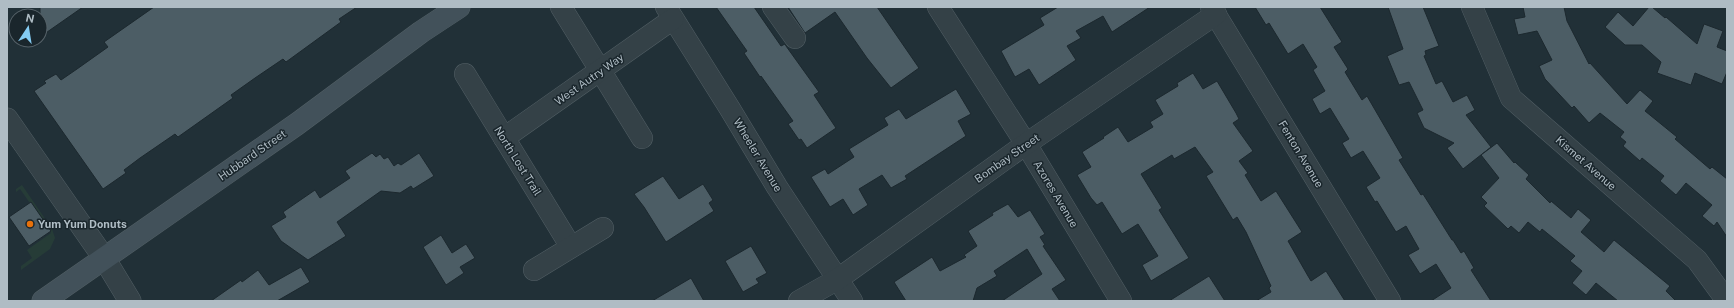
<svg xmlns="http://www.w3.org/2000/svg" width="1734" height="308" font-family="'Public Sans',sans-serif">
<style>
.green{fill:#263c37}
.building{fill:#4c5d65;stroke:#1c282e}
.lines{fill:none;stroke-linecap:round;stroke-linejoin:round}
.minor-casing{stroke:#525f65;stroke-width:22}
.tertiary-casing{stroke:#525f65;stroke-width:23}
.secondary-casing{stroke:#525f65;stroke-width:23}
.minor{stroke:#344147;stroke-width:21}
.tertiary{stroke:#344147;stroke-width:22}
.secondary{stroke:#42515a;stroke-width:22}
.food-dot{fill:#e8710a;stroke:#1a262c;stroke-width:1.5}
.labels{text-anchor:middle;dominant-baseline:central;stroke-width:3;stroke-linejoin:round;paint-order:stroke}
.street-label{font-size:11px;fill:#afbcc4;stroke:#1a262c}
.poi-label{font-size:11px;font-weight:bold;fill:#afbcc4;stroke:#1a262c;text-anchor:start}
</style>
<rect width="100%" height="100%" fill="#213037"/>
<!-- green -->
<path class="green" d="M22,185L52,229L55,238L50,249L21,270V266L32,258L27,250L51,233L20,189L16,192V189Z"/>
<!-- building -->
<g class="building">
<path d="M40,7H83L40,37Z"/>
<path d="M154,7H357L339,19L341,22L286,62L283,59L255,78L231,95L233,98L178,137L175,134L140,158L124,170L126,173L103,189L34,91L46,83L44,81L56,74L61,80L77,69L108,47L104,42Z"/>
<path d="M716,7H754L781,46L785,44L786,46L819,92L814,95L836,128L807,148L801,139L799,140L788,124L793,121L761,76L760,77L744,53L747,51Z"/>
<path d="M788,7H877L919,68L891,88L867,58L835,12L805,33Z"/>
<path d="M1058,7H1150L1112,32L1103,16L1076,31L1081,38L1067,46L1076,60L1039,85L1029,69L1015,77L1001,51L1044,25L1040,18Z"/>
<path d="M1255,7H1320L1342,42L1334,47L1348,69L1345,72L1362,100L1367,96L1403,158L1399,160L1421,195L1423,194L1452,240H1453L1461,253L1464,251L1474,268L1471,270L1491,301H1431L1451,288L1436,264L1420,274L1408,255L1419,249L1406,226L1396,232L1377,201L1375,202L1366,187L1380,178L1363,151L1351,158L1342,143L1349,139L1330,108L1320,114L1312,99L1325,91L1313,70L1317,67L1303,44L1288,54L1269,23L1266,25Z"/>
<path d="M1388,7H1423L1439,46L1425,51L1426,55L1424,56L1436,84L1442,81L1453,102L1467,95L1475,110L1466,115L1491,147L1463,169L1447,148L1454,143L1424,128L1417,113L1423,110L1409,82L1399,85L1387,56L1403,49Z"/>
<path d="M1523,7H1564L1567,21L1589,64L1590,63L1627,104L1640,90L1653,101L1645,111L1677,137L1675,139L1710,169L1712,167L1727,179V237L1717,222L1714,226L1702,216L1712,205L1686,183L1676,195L1660,181L1664,176L1642,158L1640,161L1623,146L1626,142L1620,137L1624,132L1600,113L1589,123L1574,106L1572,108L1545,79L1539,66L1552,60L1537,31L1518,35L1514,19L1525,17Z"/>
<path d="M1649,7H1652L1665,18L1666,17L1697,44L1704,24L1723,31L1717,47L1727,51V72L1722,84L1695,73L1691,85L1657,73L1661,62L1642,45H1625L1605,27L1618,12L1633,26Z"/>
<path d="M1193,73L1203,89L1217,81L1236,113L1239,119L1233,123L1253,151L1239,161L1248,173L1245,175L1261,201L1276,191L1302,232L1288,241L1308,276L1311,281L1326,271L1345,301H1256L1271,292L1269,288L1271,286L1246,232L1237,217L1233,220L1206,176L1213,172L1195,147L1174,159L1172,155L1141,174L1162,208L1159,210L1189,258L1151,281L1142,265L1158,256L1138,224L1122,234L1102,202L1097,205L1091,198L1077,175L1091,167L1082,152L1104,138L1103,137L1118,127L1128,142L1153,127L1150,122L1163,114L1155,100L1178,86L1177,83Z"/>
<path d="M956,89L971,114L958,121L966,136L905,176L907,179L891,188L882,175L859,189L868,205L853,215L843,199L830,207L811,177L825,169L828,174L854,157L849,149L888,125L884,118L899,109L906,119Z"/>
<path d="M1497,143L1514,163L1515,162L1529,175L1526,179L1550,203L1551,201L1571,218L1578,209L1591,220L1581,232L1604,252L1614,240L1670,286L1666,291L1676,301H1618L1596,283L1586,295L1572,283L1582,271L1570,261L1575,256L1542,229L1540,232L1528,222L1519,233L1511,226L1508,229L1484,206L1487,203L1481,197L1499,178L1481,155Z"/>
<path d="M372,153L376,157L380,154L384,159L388,157L394,166L398,163L401,165L419,153L434,176L413,189L411,186L400,193L381,191L337,222L346,236L308,260L281,241L271,226L286,217L283,212L315,190L320,198L350,178L345,171Z"/>
<path d="M663,176L679,199L703,184L713,200L709,203L714,211L666,242L644,207L634,194Z"/>
<path d="M31,202L51,231L29,246L9,217Z"/>
<path d="M1008,204L1018,217L1030,210L1045,234L1040,237L1045,245L1043,246L1066,280L1052,289L1060,301H1002L1042,274L1027,249L994,271L997,276L977,288L973,301H906L894,282L932,257L940,271L966,257L964,255L977,246L968,231L993,215L992,213Z"/>
<path d="M441,235L452,253L466,244L475,258L460,267L464,273L446,285L423,247Z"/>
<path d="M751,246L767,273L756,279L759,283L743,292L725,261Z"/>
<path d="M301,267L310,282L277,301H211L241,280L242,282L258,270L269,285Z"/>
<path d="M1209,276L1225,301H1169Z"/>
<path d="M691,278L704,301H652Z"/>
</g>
<g class="lines">
<!-- minor casing -->
<g class="minor-casing">
<g id="minor">
<path d="M561,7L642,138"/>
<path d="M666,7L730,109L777,187L852,301"/>
<path d="M773,7L795,38"/>
<path d="M938,7L1026,144L1121,301"/>
<path d="M1211,7L1390,301"/>
<path d="M1472,7L1511,98L1697,260L1727,301"/>
<path d="M465,74L571,247"/>
<path d="M504,138L673,19"/>
<path d="M534,270L603,228"/>
<path d="M799,301L838,279L1026,144L1216,14"/>
</g>
</g>
<!-- tertiary casing -->
<g class="tertiary-casing">
<path id="tertiary" d="M7,119L104,258L130,301"/>
</g>
<!-- secondary casing -->
<g class="secondary-casing">
<path id="secondary" d="M43,301L297,124L421,32L459,7"/>
</g>
<!-- minor -->
<use href="#minor" class="minor"/>
<!-- tertiary -->
<use href="#tertiary" class="tertiary"/>
<!-- secondary -->
<use href="#secondary" class="secondary"/>
</g>
<!-- markers -->
<circle class="food-dot" cx="30" cy="224" r="4"/>
<g class="labels">
<!-- street labels -->
<g class="street-label">
<text transform="translate(589 79) rotate(-35)">West Autry Way</text>
<text transform="translate(1301 154) rotate(59)">Fenton Avenue</text>
<text transform="translate(252 155) rotate(-35)">Hubbard Street</text>
<text transform="translate(758 155) rotate(59)">Wheeler Avenue</text>
<text transform="translate(1007 158) rotate(-35)">Bombay Street</text>
<text transform="translate(518 161) rotate(58)">North Lost Trail</text>
<text transform="translate(1586 163) rotate(41)">Kismet Avenue</text>
<text transform="translate(1056 194) rotate(59)">Azores Avenue</text>
</g>
<!-- poi labels -->
<g class="poi-label">
<text x="38" y="224">Yum Yum Donuts</text>
</g>
</g>
<!-- border -->
<rect width="1734" height="308" fill="none" stroke="#afbcc4" stroke-width="16"/>
<!-- north arrow -->
<g transform="translate(28 28) rotate(12)"><circle r="19" fill="#1a262c" stroke="#566269"/>
<path d="M0-3L7 15L0 10L-7 15Z" fill="#84ccf3"/>
<text y="-6" font-size="11" font-weight="bold" text-anchor="middle" fill="#afbcc4">N</text>
</g>
</svg>
